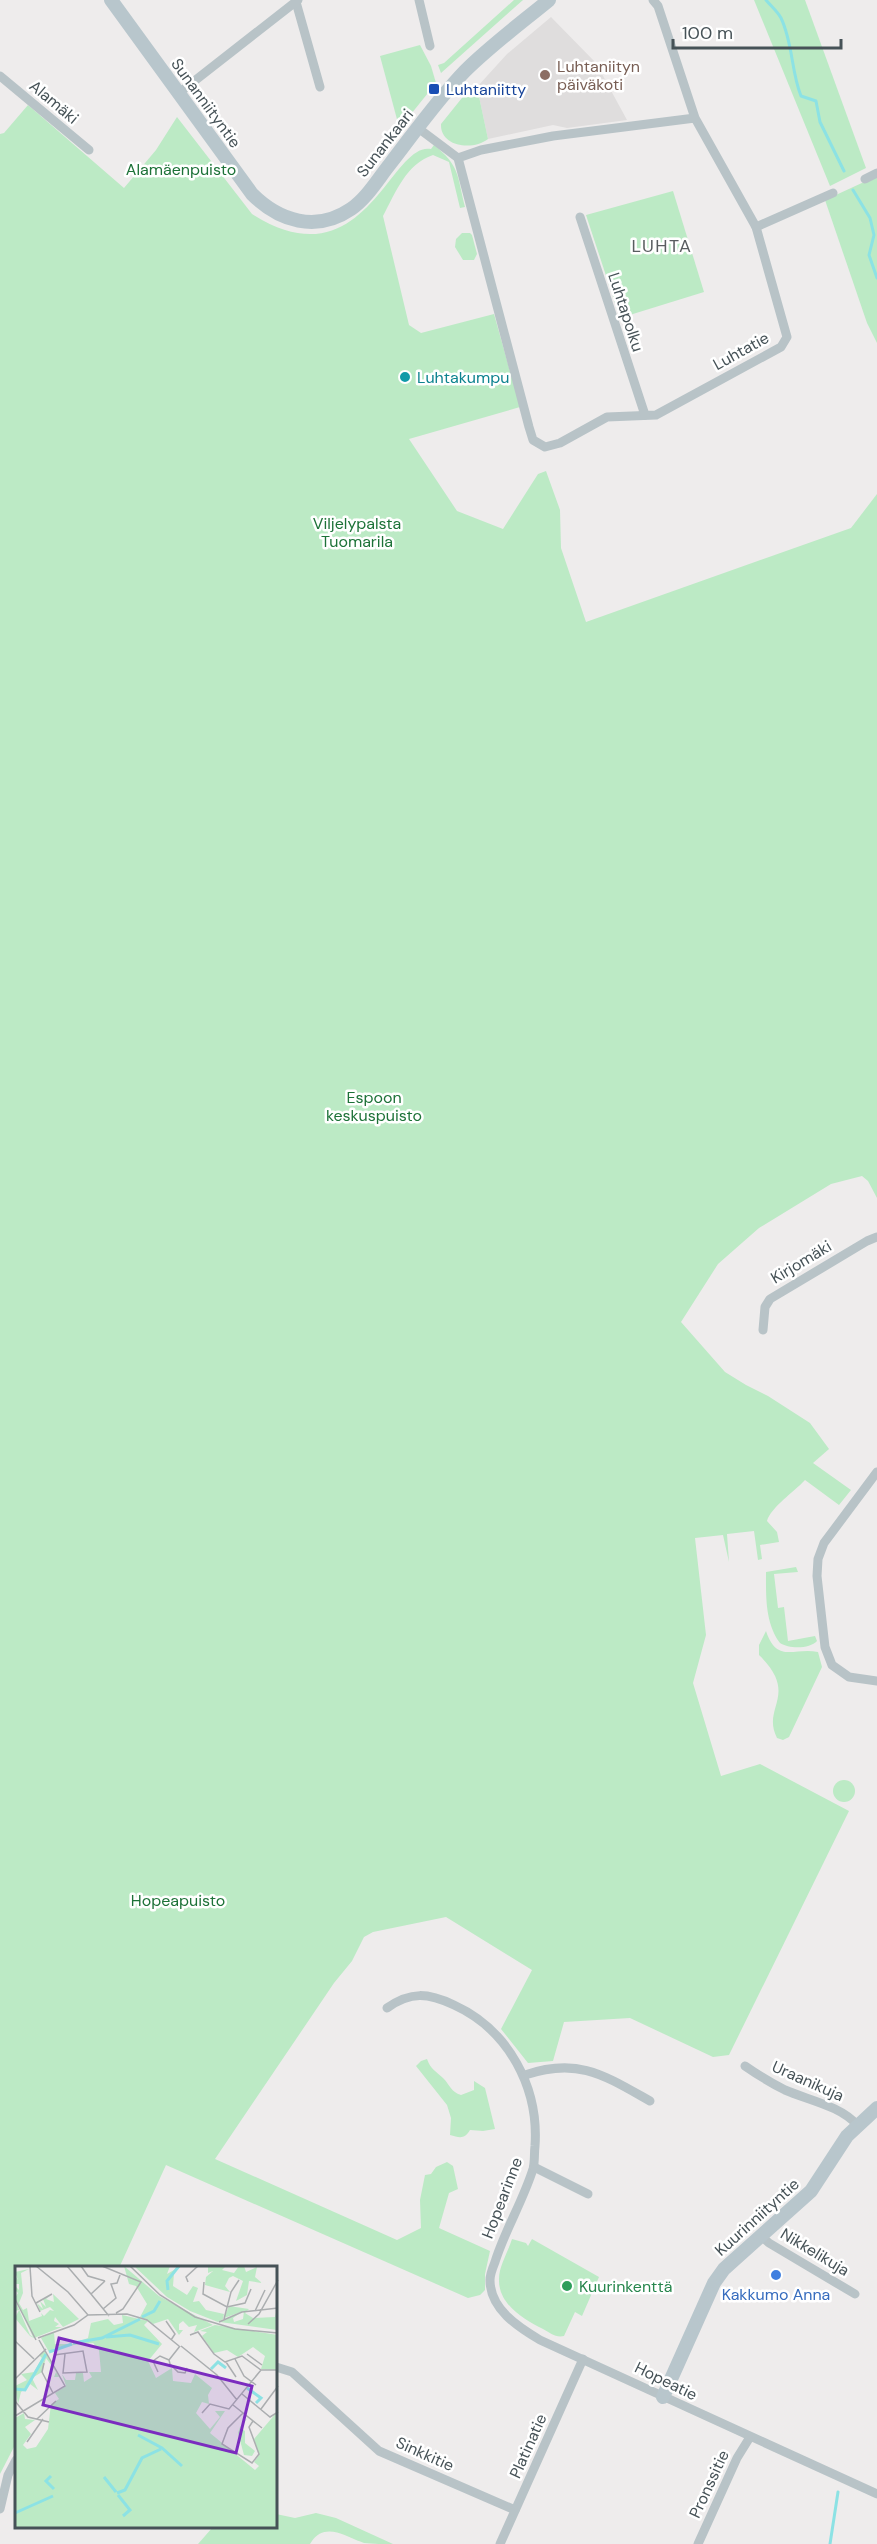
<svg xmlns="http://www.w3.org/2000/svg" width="877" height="2544" font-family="'DM Sans',sans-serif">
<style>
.education{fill:#dfdddd}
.green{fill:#bceac5}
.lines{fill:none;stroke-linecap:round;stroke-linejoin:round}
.stream{stroke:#8ce2e4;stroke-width:3}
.street{stroke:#b8c3c7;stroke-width:9}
.secondary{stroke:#b8c6cc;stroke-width:14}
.education-dot{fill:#8d6e63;stroke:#fff;stroke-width:2}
.transit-dot{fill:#1a4fb4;stroke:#fff;stroke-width:2}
.culture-dot{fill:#0f9aa8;stroke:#fff;stroke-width:2}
.shop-dot{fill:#3f7fe0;stroke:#fff;stroke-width:2}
.leisure-dot{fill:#2e9e5b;stroke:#fff;stroke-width:2}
.labels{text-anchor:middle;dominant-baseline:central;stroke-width:5;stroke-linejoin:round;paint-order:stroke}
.education-label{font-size:16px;fill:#785e54;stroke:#fff;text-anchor:start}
.transit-label{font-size:16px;fill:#164399;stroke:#fff;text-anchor:start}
.street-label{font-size:16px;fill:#465257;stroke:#fff}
.park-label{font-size:16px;fill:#1d7238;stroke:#fff}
.culture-label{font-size:16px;fill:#0d838f;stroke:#fff;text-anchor:start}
.leisure-label{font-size:16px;fill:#27864d;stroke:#fff;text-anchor:start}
.shop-label{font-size:16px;fill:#366cbe;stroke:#fff}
.neighbourhood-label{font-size:18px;letter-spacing:1.5px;fill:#595d60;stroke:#fff}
.inset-river{fill:none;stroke:#8ce2e4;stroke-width:3}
.inset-road{fill:none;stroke:#abaeb0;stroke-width:1.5}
.view{fill:#7b2cbf;fill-opacity:0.15;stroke:#7b2cbf;stroke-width:3}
.inset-edge{fill:none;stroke:#465257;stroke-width:3}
</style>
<rect width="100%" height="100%" fill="#eeecec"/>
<!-- education -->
<path class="education" d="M551,17L596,63L627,120L567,128L553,125L488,139L477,87L507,54Z"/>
<!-- green -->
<g class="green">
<path d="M514,0H523L441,73L438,65L444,63Z"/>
<path d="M754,0H805L866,168L830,186Z"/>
<path d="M420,45L431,66L436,83L403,124L398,123L380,56Z"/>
<path d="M477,87L488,139C473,151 440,147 441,124L470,88L473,90Z"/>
<path d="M28,105L124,188L156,150L177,117L252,214C365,286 390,141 431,149L434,145C460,166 457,175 465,207L460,208L449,162L433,155C406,164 396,192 383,216L409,325L421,333L494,314L520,407L409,439L457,511L503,529L538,474L546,471L560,510L561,548L586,622L851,528L877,494V1198L868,1181L862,1176L831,1184L759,1228L718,1264L681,1322L725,1372L746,1385L768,1396L810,1423L829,1449L813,1463L851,1490L839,1505L805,1480C794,1492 771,1507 767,1521L777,1532L779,1542L760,1545L762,1559L758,1560L754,1531L727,1534L729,1562L723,1535L695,1538L706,1635L693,1683L721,1776L760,1764L849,1811L729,2055L713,2057L630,2018L564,2022L553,2061L528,2063L501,2029L532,1970L446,1917L373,1932L364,1937L352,1961L334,1983L215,2159L397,2240L421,2228L420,2200L425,2175L431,2174L436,2167L447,2162L453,2166L458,2189L449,2193L439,2228L490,2251L485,2274V2290L480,2295L468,2298L166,2165L119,2268H16V2443L0,2474V134L4,133Z"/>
<path d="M877,176V343L867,323L825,200Z"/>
<path d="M673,191L704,292L620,318L586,215Z"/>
<path d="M462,233H470L472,235L477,254L474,260H463L455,247L456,239Z"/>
<path d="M796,1567L798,1572L774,1574L778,1608L784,1607L788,1641L815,1636L817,1641C810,1649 789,1649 780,1643C765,1623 766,1596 766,1572Z"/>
<path d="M766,1631C777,1664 794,1647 818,1652L822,1667L789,1737L783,1740L777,1738C761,1707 800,1695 759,1655V1645Z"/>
<circle cx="844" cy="1791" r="11"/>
<path d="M427,2059C431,2070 436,2071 443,2078C450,2085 451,2092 461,2095L474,2090V2081L485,2088L495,2129L483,2131L470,2130C465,2139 460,2138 450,2135L451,2118L447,2105L416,2066L421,2061Z"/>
<path d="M512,2239L526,2243L528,2246L532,2239L599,2277L582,2316L575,2312L564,2336C556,2338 550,2333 543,2329C524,2320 498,2304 499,2279C499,2266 508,2252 512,2239Z"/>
<path d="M316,2513L336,2518L393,2544C384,2544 373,2544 364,2543C346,2537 324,2520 310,2544H198L212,2528H276V2514L295,2518Z"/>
</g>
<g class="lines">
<!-- stream -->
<g class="stream">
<path d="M766,0C771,6 778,12 781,18C793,43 791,71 801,96L816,101L820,122L844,171"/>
<path d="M853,190L870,218L874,235L869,255L877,278"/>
<path d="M830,2544L838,2492"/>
</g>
<!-- street -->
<g class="street">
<path d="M419,0L430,46"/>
<path d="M653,0L658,6L695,118L756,227L787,337L781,347L656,415L607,417L560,443L545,447L533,440L529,427L458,158L481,150L553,136L695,118"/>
<path d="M296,2L320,87"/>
<path d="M0,76L89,150"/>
<path d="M179,93L298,0"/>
<path d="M418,128L458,158"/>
<path d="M865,179L877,173"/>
<path d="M580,217L645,415"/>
<path d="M756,227L833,193"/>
<path d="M763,1330L765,1307L770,1299L867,1241L877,1237"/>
<path d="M877,1472L824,1543L818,1559L817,1576L825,1647L832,1665L849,1677L877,1681"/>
<path d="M387,2008C411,1991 428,1993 454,2005C509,2030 539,2088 535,2146C534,2154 535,2162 533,2169C523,2201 505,2230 495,2262C493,2267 490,2274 490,2280C490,2309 518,2327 540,2340L877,2494"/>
<path d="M745,2066C758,2075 771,2083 785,2090C808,2100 841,2106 857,2125"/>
<path d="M525,2075C578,2057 604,2075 650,2101"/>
<path d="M534,2167L588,2194"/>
<path d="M760,2235L769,2243L855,2294"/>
<path d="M276,2367L292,2372L379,2451L515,2510"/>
<path d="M0,2509L8,2475L16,2460"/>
<path d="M500,2544L583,2359"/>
<path d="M698,2544L737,2458L750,2437"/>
</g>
<!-- secondary -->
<g class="secondary">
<path d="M111,0L252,194C279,221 316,233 351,209C367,198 378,179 390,164C414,133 437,100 465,71C490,46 521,23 549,0"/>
<path d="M663,2397L714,2283L724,2269L811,2191L847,2136L877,2108"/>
</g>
</g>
<!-- markers -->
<circle class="education-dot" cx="545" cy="75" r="6"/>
<rect class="transit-dot" x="428" y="83" width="12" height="12" rx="3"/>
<circle class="culture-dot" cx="405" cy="377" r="6"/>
<circle class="shop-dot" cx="776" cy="2275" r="6"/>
<circle class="leisure-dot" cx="567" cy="2286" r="6"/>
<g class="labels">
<!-- education labels -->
<g class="education-label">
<text x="557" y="66">Luhtaniityn<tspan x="557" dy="18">päiväkoti</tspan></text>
</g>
<!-- transit labels -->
<g class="transit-label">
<text x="446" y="89">Luhtaniitty</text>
</g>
<!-- street labels -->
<g class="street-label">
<text transform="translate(54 102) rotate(40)">Alamäki</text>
<text transform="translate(206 103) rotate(54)">Sunanniityntie</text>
<text transform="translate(385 143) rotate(-52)">Sunankaari</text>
<text transform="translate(626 312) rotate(72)">Luhtapolku</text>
<text transform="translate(741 351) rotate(-29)">Luhtatie</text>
<text transform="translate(801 1262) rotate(-31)">Kirjomäki</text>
<text transform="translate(808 2081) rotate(24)">Uraanikuja</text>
<text transform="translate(502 2198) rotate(-69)">Hopearinne</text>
<text transform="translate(757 2217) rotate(-42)">Kuurinniityntie</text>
<text transform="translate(815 2252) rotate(31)">Nikkelikuja</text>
<text transform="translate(666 2381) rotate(26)">Hopeatie</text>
<text transform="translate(528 2446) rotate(-66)">Platinatie</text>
<text transform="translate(425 2454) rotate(24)">Sinkkitie</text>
<text transform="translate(709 2484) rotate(-65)">Pronssitie</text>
</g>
<!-- park labels -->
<g class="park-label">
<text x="181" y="169">Alamäenpuisto</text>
<text x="357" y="523">Viljelypalsta<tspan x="357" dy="18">Tuomarila</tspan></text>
<text x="374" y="1097">Espoon<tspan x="374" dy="18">keskuspuisto</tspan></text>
<text x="178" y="1900">Hopeapuisto</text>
</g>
<!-- culture labels -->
<g class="culture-label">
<text x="417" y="377">Luhtakumpu</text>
</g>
<!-- leisure labels -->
<g class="leisure-label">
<text x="579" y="2286">Kuurinkenttä</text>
</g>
<!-- shop labels -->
<g class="shop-label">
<text x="776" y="2294">Kakkumo Anna</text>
</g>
<!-- neighbourhood labels -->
<g class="neighbourhood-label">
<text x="662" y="246">LUHTA</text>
</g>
</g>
<!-- overview -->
<g transform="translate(15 2266)">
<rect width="262" height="262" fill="#eeecec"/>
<path d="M109,0L144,30L198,59L179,66L182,59L174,61L168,55L164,58V64H168L164,69L153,53L138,58L125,51L132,38L121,20L114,18ZM119,0H155L152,8L166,0L159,7L158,20L172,29L178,20L183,22L178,36L184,35L191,44L209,48L208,53L203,56L175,45L152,31ZM193,0H211L207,4L219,7L224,0H229L231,6L242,1L240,11L247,17L234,15L232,29L221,35L228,15L218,10L214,12L210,20L215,26L190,19L191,11L198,5L193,7ZM14,3L6,7L8,27L4,37L8,44L12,42L14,55L27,50L26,47L29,50L35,44L39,45L35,41L25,45L22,37L28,43L25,35L31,41L28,33L35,30L31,33L39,36L38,28L64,53L48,61L40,51L39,55L44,58L40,61H47L19,72L15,70L0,52L4,44L0,45V34L15,69L18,71L0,32L3,27L0,24V20L4,24V18H0L1,11L3,14L0,6ZM214,40L234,43L230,47L238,52L260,51L262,42V64L205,56L225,47L218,52L219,56L228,53L229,45L209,52ZM107,49L133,55L129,59L147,78L133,95L141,112L157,102L158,115L176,117L180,108L197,122L193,129L194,138L187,136L181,147L195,163L205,151L200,145H210L195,167L240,204L244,200L239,196L244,189L239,173L262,146V262H0V152L9,147L10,153L20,154L10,161L16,168L8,179L12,183L21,181L33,163L36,138L44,133L40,127L51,120L47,108L51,114H60L61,107H68L69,116L77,111L74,106H86L84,84L78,77L41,81L34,86L26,72L39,66L40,78H57L73,72L76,57L93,53L99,59L108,57ZM200,59L263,69L262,104L246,103L250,90L238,81L223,91L212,84L199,87L187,70L192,66L185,65ZM30,85L44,111H39L41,106L31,92L27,106L17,112L23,124L15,118L6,126L3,138L0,120L12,114L6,108L19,106L27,92L24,89ZM233,151L226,162L230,165V177L240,185L237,190L229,189L223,167L225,161Z" fill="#bceac5"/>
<path class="inset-river" d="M153,24L152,15L164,0M127,51L139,45L145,35M91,71L115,69L144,78M58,77L87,72L125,53M34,86L57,78M196,103L203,96L211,102M232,122L246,132L241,137M0,123L10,124L31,88M123,169L147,182L167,200M36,210L31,215L39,223M89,211L101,226M102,227L110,224L127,192L146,183M103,229L115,244L108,250M0,247L38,230"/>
<path class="inset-road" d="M21,0L53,26L73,49M52,0L76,28M66,0L73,10L90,15M87,0L126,16L108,43L101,47M115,0L145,29L180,51L220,63L263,67M15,1L17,30L25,46M90,15L76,28L94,50M173,16L171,11L183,0M189,16L188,28L212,41L230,37L236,23M0,33L21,74M21,37L37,28M88,43L101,32L96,18L102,17L105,9M240,45L250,24M209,53L216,26L224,14M151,55L160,68L156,74M204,56L227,46L263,42M233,58L244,48L263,14M175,69L183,66L199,88L210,96L227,90L246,104H263M23,72L59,59L73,49L112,48L132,54L164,80M0,75L19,93M165,80L154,94L155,98L163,106L170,107L172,102M166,80L202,109L222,134M232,88L247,99M39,89L68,85L72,106L48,107L50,88M220,93L229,110L241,119M211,96L221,111M29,97L27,106L38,127M143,106L138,95L145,90L154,94M0,113L31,83M227,128L255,151L263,146M0,135L13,151L34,156M218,139L247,162M246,143L263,120M187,147L195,138L214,143L246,104M228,147L213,162L207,178L237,197L244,188L234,161L238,155M0,150L50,120L24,74M22,153L41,135M12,176L28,153"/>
<path class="view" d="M44,72L237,120L221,187L28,139Z"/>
<rect width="262" height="262" class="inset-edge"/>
</g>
<!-- scale -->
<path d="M673 39v9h168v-9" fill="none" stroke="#465257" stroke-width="3"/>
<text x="682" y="39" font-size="18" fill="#465257" stroke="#ffffff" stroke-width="4.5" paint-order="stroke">100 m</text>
</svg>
